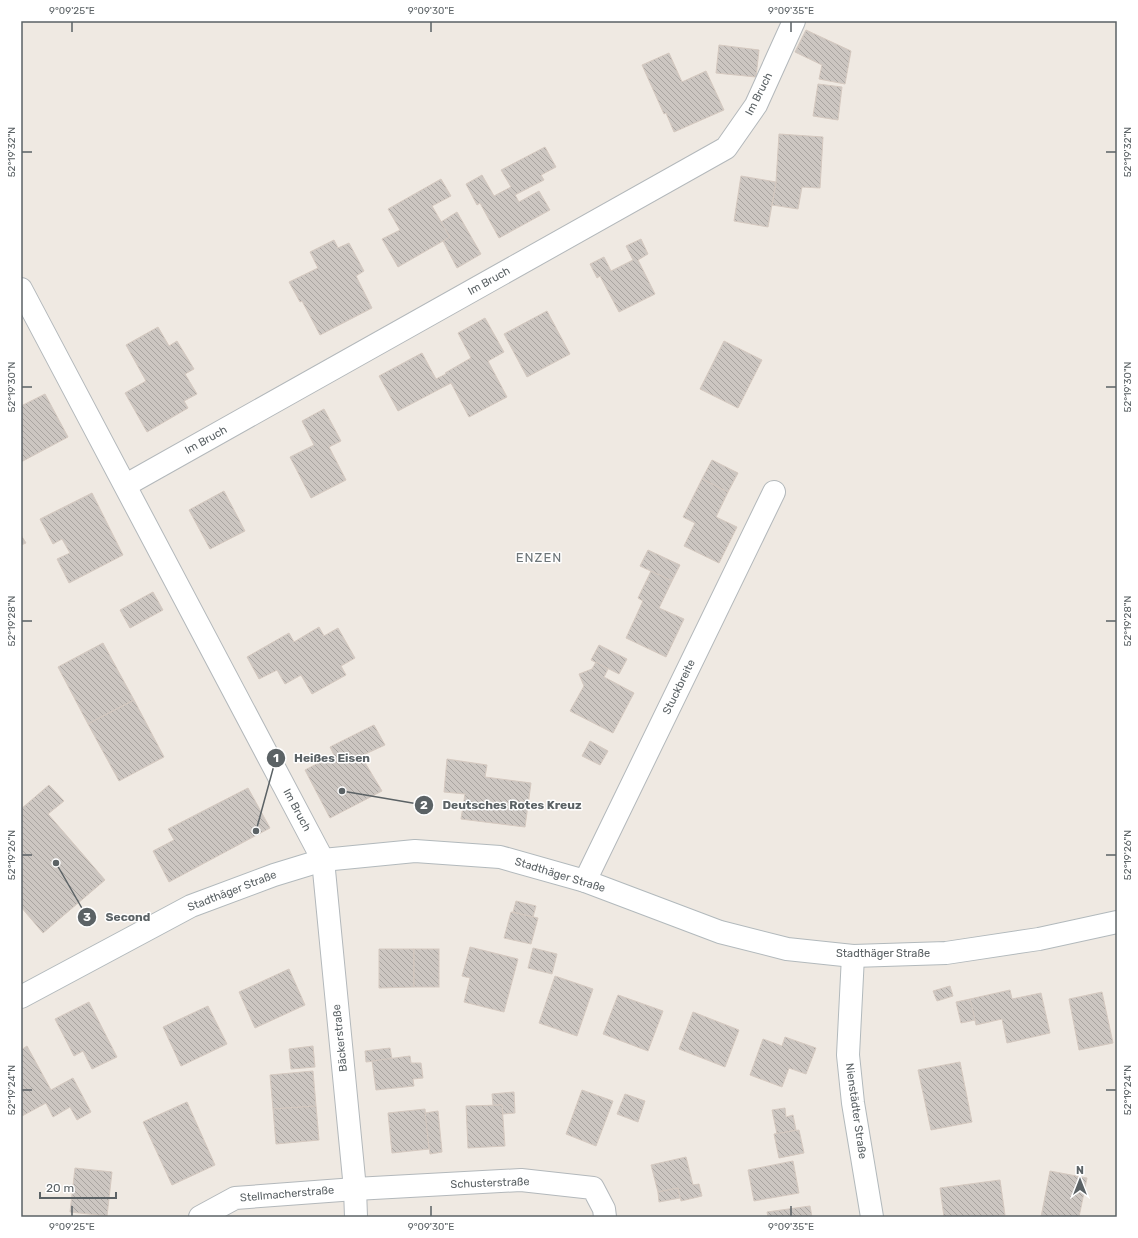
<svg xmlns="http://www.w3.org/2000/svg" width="1138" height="1238" font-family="Rubik,sans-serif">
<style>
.building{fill:url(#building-back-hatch);stroke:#d5c9c0}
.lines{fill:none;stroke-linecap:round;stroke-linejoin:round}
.street-casing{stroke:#b3b8bb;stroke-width:24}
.secondary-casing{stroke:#b2b9bc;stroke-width:24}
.street{stroke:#fff;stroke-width:22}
.secondary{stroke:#fff;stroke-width:22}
.ticks{fill:none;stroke:#5b6265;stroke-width:1.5}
.labels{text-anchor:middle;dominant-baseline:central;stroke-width:3;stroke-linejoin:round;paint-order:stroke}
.street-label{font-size:11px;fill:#5b6265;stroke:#fff}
.quarter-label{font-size:13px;letter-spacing:1px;fill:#6c7477;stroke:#fff}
.leader{fill:none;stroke:#5b6265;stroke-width:1.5}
.callout-dot{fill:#5b6265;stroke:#fff;stroke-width:1.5}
.mark-label{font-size:12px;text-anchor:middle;font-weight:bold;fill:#fff}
.callout-label{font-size:12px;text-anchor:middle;font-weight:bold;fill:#5b6265;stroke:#fff;stroke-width:3;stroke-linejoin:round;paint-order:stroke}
.neatline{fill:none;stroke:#5b6265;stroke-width:1.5}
.ticks-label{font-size:10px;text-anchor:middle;fill:#5b6265}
</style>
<defs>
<pattern id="building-back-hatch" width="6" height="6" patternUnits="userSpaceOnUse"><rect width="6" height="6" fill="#ccc6c1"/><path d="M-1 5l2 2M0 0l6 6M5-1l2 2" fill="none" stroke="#a9a4a0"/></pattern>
</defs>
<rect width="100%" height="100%" fill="#efe9e2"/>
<!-- building -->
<g class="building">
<path d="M806,30L851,51L845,84L819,79L822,65L795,52Z"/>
<path d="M719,45L759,50L756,77L716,73Z"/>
<path d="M669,53L682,82L706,71L724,110L674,132L666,113L664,114L642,65Z"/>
<path d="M818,84L842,87L838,120L813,116Z"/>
<path d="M779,134L823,137L820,188L802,187L798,209L772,205L776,182Z"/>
<path d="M545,147L556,167L541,175L544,180L515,195L519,202L539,191L550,210L499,238L480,203L477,205L466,184L482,175L494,196L511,187L501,170Z"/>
<path d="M741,176L776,182L768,227L734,221Z"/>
<path d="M441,179L451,196L432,206L450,237L398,267L382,239L400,230L388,209Z"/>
<path d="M457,212L481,254L457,268L443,241L450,237L441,222Z"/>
<path d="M641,239L648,254L638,260L655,294L619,312L600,276L597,278L590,264L604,257L611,271L633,260L626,246Z"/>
<path d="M334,240L338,248L349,243L364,271L356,276L372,308L320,335L302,301L300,302L289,282L318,268L310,252Z"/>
<path d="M547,311L570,354L527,377L504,334Z"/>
<path d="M485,318L504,352L488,361L507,397L469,417L451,383L398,411L379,376L422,353L436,379L446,374L445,373L471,358L458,333Z"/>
<path d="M158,327L169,346L177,341L194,369L185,374L197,394L184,401L188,408L147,432L125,393L146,381L126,345Z"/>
<path d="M724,341L762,360L738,408L700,389Z"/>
<path d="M45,394L68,437L21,462V406Z"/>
<path d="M324,409L341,441L329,447L346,480L311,498L290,457L314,445L302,421Z"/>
<path d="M712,460L738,473L728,492L702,479Z"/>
<path d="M702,479L728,492L716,517L737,527L719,563L684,546L695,523L683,517Z"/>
<path d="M224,491L245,531L210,549L189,510Z"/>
<path d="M92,493L123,555L69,583L57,559L70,553L62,539L53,544L40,519Z"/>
<path d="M21,535L26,543L21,545Z"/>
<path d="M648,550L680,565L672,581L640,566Z"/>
<path d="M651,571L672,581L659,608L684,619L666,657L626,638L643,601L638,598Z"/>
<path d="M153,592L163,610L130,628L120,610Z"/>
<path d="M319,627L324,636L338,628L355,658L341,666L346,675L312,694L301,675L285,684L277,670L259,679L247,657L289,633L294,642Z"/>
<path d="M103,643L134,700L88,724L58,667Z"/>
<path d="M599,645L627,659L619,674L591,660Z"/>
<path d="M596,662L608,669L604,677L634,693L613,733L570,711L584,686L579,674L592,669Z"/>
<path d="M134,700L164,757L119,781L88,724Z"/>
<path d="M374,725L385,745L361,756L382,791L330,818L305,770L334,755L330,747Z"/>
<path d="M590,741L608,751L600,765L582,756Z"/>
<path d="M447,759L487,765L485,777L531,783L525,827L461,819L465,794L444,792Z"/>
<path d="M49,785L64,801L48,814L105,880L43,933L21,907V809Z"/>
<path d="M248,788L270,828L169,882L153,851L174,840L168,829Z"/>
<path d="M516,901L536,906L533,917L513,912Z"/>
<path d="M511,912L538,918L531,944L504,938Z"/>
<path d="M470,947L518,959L504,1012L464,1002L470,978L462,976Z"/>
<path d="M533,948L557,954L552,974L528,968Z"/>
<path d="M379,949H414V987L379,988Z"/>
<rect x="414" y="949" width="25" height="38"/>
<path d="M289,969L305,1005L255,1028L239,992Z"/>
<path d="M555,976L593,989L577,1036L539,1023Z"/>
<path d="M950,986L953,996L937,1001L933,991Z"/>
<path d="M1010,990L1012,999L1041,993L1050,1033L1007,1043L1002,1019L976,1025L970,999Z"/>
<path d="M1102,992L1113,1043L1079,1050L1069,999Z"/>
<path d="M618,995L663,1011L648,1051L603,1034Z"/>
<path d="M970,999L975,1020L961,1023L956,1002Z"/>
<path d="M89,1002L117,1057L92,1069L83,1051L74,1056L55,1019Z"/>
<path d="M208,1006L227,1044L181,1066L163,1027Z"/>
<path d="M693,1012L739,1030L725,1067L679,1049Z"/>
<path d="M785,1037L816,1048L806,1074L789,1068L782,1087L750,1075L763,1039L782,1046Z"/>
<path d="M27,1046L51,1090L73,1078L91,1112L77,1120L70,1107L53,1117L46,1103L22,1116L21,1050Z"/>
<path d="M313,1046L315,1067L291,1069L289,1049Z"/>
<path d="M390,1048L392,1059L366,1062L365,1051Z"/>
<path d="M410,1056L411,1063H421L423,1078L413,1079L414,1086L376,1090L372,1061Z"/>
<path d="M960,1062L972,1122L931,1130L918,1070Z"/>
<path d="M313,1071L316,1106L273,1109L270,1075Z"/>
<path d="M582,1090L613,1101L596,1146L566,1134Z"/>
<path d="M514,1092L515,1113L503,1114L502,1105H493L492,1094Z"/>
<path d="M625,1094L645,1101L638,1122L617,1114Z"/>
<path d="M187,1102L215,1165L172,1185L143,1122Z"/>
<path d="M502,1105L505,1146L468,1148L466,1106Z"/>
<path d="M316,1106L319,1140L276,1144L273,1109Z"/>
<path d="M785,1108L786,1117L793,1115L796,1130L777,1134L772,1110Z"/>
<path d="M425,1109L429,1149L392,1153L388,1113Z"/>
<path d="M438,1111L442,1152L430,1154L425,1113Z"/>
<path d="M799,1130L804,1153L779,1158L774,1134Z"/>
<path d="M686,1157L693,1185L699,1184L702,1196L681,1201L678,1188L658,1192L651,1165Z"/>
<path d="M793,1161L799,1193L754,1201L748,1170Z"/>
<path d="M75,1168L112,1172L107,1216L70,1212Z"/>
<path d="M1050,1171L1087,1178L1079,1217H1041Z"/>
<path d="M1000,1180L1005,1215L992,1217H944L940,1188Z"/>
<path d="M678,1188L680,1198L659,1202L658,1192Z"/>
<path d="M810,1206L812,1217H768L767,1212Z"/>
</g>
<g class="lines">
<!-- street casing -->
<g class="street-casing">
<g id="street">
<path d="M21,289L323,860L355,1189L356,1217"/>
<path d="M126,485L726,148L756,105L794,21"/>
<path d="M585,881L774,492"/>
<path d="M200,1217L235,1198L355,1189L521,1180L593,1188L604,1209L605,1217"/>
</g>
</g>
<!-- secondary casing -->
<g class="secondary-casing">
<g id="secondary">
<path d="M853,956L848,1055L853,1103L872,1217"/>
<path d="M21,997L191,906L274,875L323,860L415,851L500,857L585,881L720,932L787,949L853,956L946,953L1039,939L1117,922"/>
</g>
</g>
<!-- street -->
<use href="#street" class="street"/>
<!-- secondary -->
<use href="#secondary" class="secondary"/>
</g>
<!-- ticks -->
<path class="ticks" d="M72,22V32M431,22V32M791,22V32M22,152H32M1106,152H1116M22,387H32M1106,387H1116M22,621H32M1106,621H1116M22,855H32M1106,855H1116M22,1090H32M1106,1090H1116M72,1206V1216M431,1206V1216M791,1206V1216"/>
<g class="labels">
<!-- street labels -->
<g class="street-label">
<text transform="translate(759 94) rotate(-63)">Im Bruch</text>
<text transform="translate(489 281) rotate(-29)">Im Bruch</text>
<text transform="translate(206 440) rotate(-29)">Im Bruch</text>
<text transform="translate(679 687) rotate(-64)">Stuckbreite</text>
<text transform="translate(297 810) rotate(62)">Im Bruch</text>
<text transform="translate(560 875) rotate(17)">Stadthäger Straße</text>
<text transform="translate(232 891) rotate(-21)">Stadthäger Straße</text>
<text x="883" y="953">Stadthäger Straße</text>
<text transform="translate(340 1038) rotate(-96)">Bäckerstraße</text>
<text transform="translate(856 1111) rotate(82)">Nienstädter Straße</text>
<text transform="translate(490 1183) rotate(-2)">Schusterstraße</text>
<text transform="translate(287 1194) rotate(-5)">Stellmacherstraße</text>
</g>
<!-- quarter labels -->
<g class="quarter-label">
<text x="539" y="557">ENZEN</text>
</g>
</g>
<!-- callouts -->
<path class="leader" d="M256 831L276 758M342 791L424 805M56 863L87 917"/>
<g class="callout-dot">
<circle cx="256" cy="831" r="4"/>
<circle cx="342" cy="791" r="4"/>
<circle cx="56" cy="863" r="4"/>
<circle cx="276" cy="758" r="10"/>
<circle cx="424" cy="805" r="10"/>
<circle cx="87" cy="917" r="10"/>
</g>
<g class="mark-label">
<text x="276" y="762">1</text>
<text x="424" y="809">2</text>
<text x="87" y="921">3</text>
</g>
<g class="callout-label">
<text x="332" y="762">Heißes Eisen</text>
<text x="512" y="809">Deutsches Rotes Kreuz</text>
<text x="128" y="921">Second</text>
</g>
<!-- border -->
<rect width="1138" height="1238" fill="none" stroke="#ffffff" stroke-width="44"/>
<!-- north arrow -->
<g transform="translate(1080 1180)" stroke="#ffffff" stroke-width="3" paint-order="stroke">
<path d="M0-3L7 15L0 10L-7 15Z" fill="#5b6265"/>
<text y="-6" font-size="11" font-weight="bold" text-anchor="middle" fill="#5b6265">N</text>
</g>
<!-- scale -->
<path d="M40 1192v6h76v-6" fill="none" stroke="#5b6265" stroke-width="2"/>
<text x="46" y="1192" font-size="12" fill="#5b6265" stroke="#ffffff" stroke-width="3" paint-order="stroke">20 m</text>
<rect x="22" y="22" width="1094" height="1194" class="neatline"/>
<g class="ticks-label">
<text x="72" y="14">9°09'25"E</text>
<text x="431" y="14">9°09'30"E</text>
<text x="791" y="14">9°09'35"E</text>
<text transform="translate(11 152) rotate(-90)" y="4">52°19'32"N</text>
<text transform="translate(1127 152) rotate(-90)" y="4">52°19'32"N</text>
<text transform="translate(11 387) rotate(-90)" y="4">52°19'30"N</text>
<text transform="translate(1127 387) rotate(-90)" y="4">52°19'30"N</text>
<text transform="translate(11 621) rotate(-90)" y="4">52°19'28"N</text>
<text transform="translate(1127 621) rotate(-90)" y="4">52°19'28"N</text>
<text transform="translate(11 855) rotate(-90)" y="4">52°19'26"N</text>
<text transform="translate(1127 855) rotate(-90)" y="4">52°19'26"N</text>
<text transform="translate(11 1090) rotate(-90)" y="4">52°19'24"N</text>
<text transform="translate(1127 1090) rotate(-90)" y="4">52°19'24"N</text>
<text x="72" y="1230">9°09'25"E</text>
<text x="431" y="1230">9°09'30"E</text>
<text x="791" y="1230">9°09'35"E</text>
</g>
</svg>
